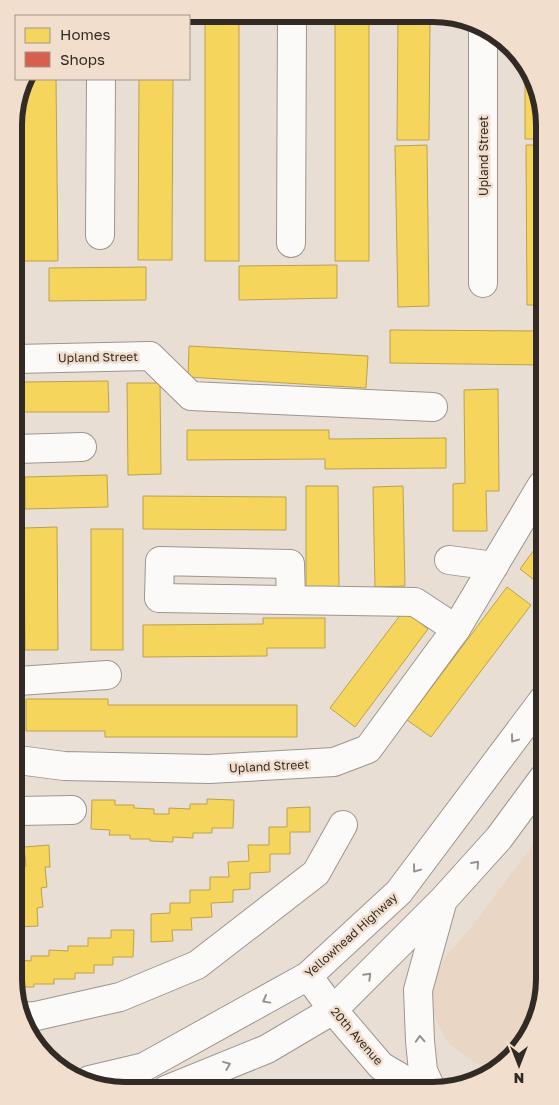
<svg xmlns="http://www.w3.org/2000/svg" width="559" height="1105" font-family="'Golos Text',sans-serif">
<style>
.built{fill:#e9d6c5}
.homes{fill:#f6d55c;stroke:#bba24c}
.shops{fill:#d6604d;stroke:#a55041}
.lines{fill:none;stroke-linecap:round;stroke-linejoin:round}
.minor-casing{stroke:#9d958e;stroke-width:30}
.highway-casing{stroke:#9d958e;stroke-width:30}
.minor{stroke:#fcfaf9;stroke-width:28}
.highway{stroke:#fcfaf9;stroke-width:28}
.oneway{stroke:#97928f}
.labels{text-anchor:middle;dominant-baseline:central;stroke-width:5;stroke-linejoin:round;paint-order:stroke}
.street-label{font-size:12px;fill:#322b25;stroke:#f1decc}
.rim{fill:none;stroke:#322b25;stroke-width:6}
</style>
<rect width="100%" height="100%" fill="#e9ded4"/>
<!-- built -->
<path class="built" d="M544,830L545,987L522,1048L498,1065L477,1064L449,1044L437,1023L431,1004L433,982L444,959L468,931Z"/>
<!-- homes -->
<g class="homes">
<path d="M398,20H430L429,140H397Z"/>
<rect x="335" y="21" width="34" height="240"/>
<rect x="205" y="22" width="34" height="239"/>
<path d="M525,68L539,90L540,139H525Z"/>
<path d="M24,79H56L58,261H24L23,84Z"/>
<path d="M139,79H173L172,260H138Z"/>
<path d="M427,145L429,306L398,307L395,146Z"/>
<path d="M526,145H540L541,305H527Z"/>
<path d="M337,265V298L239,300V266Z"/>
<path d="M146,267V300L49,301V268Z"/>
<path d="M390,330L541,331V365L390,363Z"/>
<path d="M189,346L368,356L366,388L188,377Z"/>
<path d="M108,381L109,412H24V382Z"/>
<path d="M127,383H160L161,474L128,475Z"/>
<path d="M498,389L499,491H486L487,531H453V484L465,483L464,390Z"/>
<path d="M187,430H329V439L446,438V468L325,469V459L187,460Z"/>
<path d="M107,475L108,507L25,509V477Z"/>
<path d="M306,486H338L339,589H306Z"/>
<path d="M403,486L405,586L375,587L373,487Z"/>
<path d="M143,496L286,497V530L143,529Z"/>
<path d="M57,527L58,650H25L24,528Z"/>
<rect x="91" y="529" width="32" height="121"/>
<path d="M542,539V586L520,569Z"/>
<path d="M507,587L531,605L431,737L407,720Z"/>
<path d="M404,610L428,629L355,727L330,708Z"/>
<path d="M263,618H325V648H267V656L143,657V625L263,624Z"/>
<path d="M26,699H108V705H297V737H105V731H26Z"/>
<path d="M207,799L234,800L233,828H212V833H193V838L173,837V842L150,841V839H130V835H109L110,830L91,829L92,800H115V805H134V808L154,809V814H169V808L190,809V804H207Z"/>
<path d="M310,807V832H290V854H270V872L250,873V889L233,890V902L211,903L212,917L191,918L192,930H172L173,941L151,942V914L170,913V903H190V890H210V877H229L228,862L249,861L248,845H269V827H287V808Z"/>
<path d="M49,845L50,867H45L47,887L41,888L43,907L37,908L38,926L19,927V886H22L20,866H26L24,847Z"/>
<path d="M111,930H134L133,957H113V965H94V973H75V979H54V984H34V987H19V960L31,961V956H49V950L68,951V946H88V938H111Z"/>
</g>
<!-- shops -->
<path class="shops" d="M545,952V979L542,962Z"/>
<g class="lines">
<!-- minor casing -->
<g class="minor-casing">
<g id="minor">
<path d="M483,29V283"/>
<path d="M100,235L101,79"/>
<path d="M291,243L292,15"/>
<path d="M16,359L150,356L191,396L433,407"/>
<path d="M17,449L82,447"/>
<path d="M449,560L494,566"/>
<path d="M291,600L290,564L160,561L159,598L415,602L456,629"/>
<path d="M18,681L107,675"/>
<path d="M18,760L64,766L209,769L334,762L368,749L456,629L542,485"/>
<path d="M18,811L72,810"/>
<path d="M308,976L333,1010L381,1066L415,1086"/>
<path d="M21,1017L36,1016L120,997L197,965L316,873L343,825"/>
</g>
</g>
<!-- highway casing -->
<g class="highway-casing">
<g id="highway">
<path d="M89,1080L144,1067L308,976L399,892L543,700"/>
<path d="M430,1086L423,1071L420,1041L418,990L442,903"/>
<path d="M166,1090L267,1049L333,1010L443,900L499,838L544,777"/>
</g>
</g>
<!-- minor -->
<use href="#minor" class="minor"/>
<!-- highway -->
<use href="#highway" class="highway"/>
</g>
<!-- one-way arrows -->
<defs><path id="oneway-chevron" d="M-2-3.5L2.5 0L-2 3.5" fill="none" stroke-width="1.6" stroke-linecap="round" stroke-linejoin="round" transform="scale(1.25)"/></defs>
<g class="oneway">
<use href="#oneway-chevron" transform="translate(514 739) rotate(127)"/>
<use href="#oneway-chevron" transform="translate(476 864) rotate(-48)"/>
<use href="#oneway-chevron" transform="translate(416 869) rotate(127)"/>
<use href="#oneway-chevron" transform="translate(368 976) rotate(-45)"/>
<use href="#oneway-chevron" transform="translate(266 1000) rotate(151)"/>
<use href="#oneway-chevron" transform="translate(420 1039) rotate(-93)"/>
<use href="#oneway-chevron" transform="translate(227 1065) rotate(-22)"/>
</g>
<g class="labels">
<!-- street labels -->
<g class="street-label">
<text transform="translate(483 156) rotate(-90)">Upland Street</text>
<text transform="translate(98 357) rotate(-1)">Upland Street</text>
<text transform="translate(269 766) rotate(-3)">Upland Street</text>
<text transform="translate(351 935) rotate(-42)">Yellowhead Highway</text>
<text transform="translate(357 1036) rotate(49)">20th Avenue</text>
</g>
</g>
<!-- crop -->
<path d="M0 0H559V1105H0ZM125 22H433A103 103 0 0 1 536 125V979A103 103 0 0 1 433 1082H125A103 103 0 0 1 22 979V125A103 103 0 0 1 125 22Z" fill="#f1decc" fill-rule="evenodd"/>
<path class="rim" d="M125 22H433A103 103 0 0 1 536 125V979A103 103 0 0 1 433 1082H125A103 103 0 0 1 22 979V125A103 103 0 0 1 125 22Z"/>
<!-- legend -->
<rect x="15" y="15" width="175" height="65" fill="#f1decc" stroke="#a59689"/>
<rect x="25" y="28" width="25" height="15" fill="#f6d55c" stroke="#a59689"/>
<text x="60" y="40" font-size="15" fill="#322b25">Homes</text>
<rect x="25" y="52" width="25" height="15" fill="#d6604d" stroke="#a59689"/>
<text x="60" y="65" font-size="15" fill="#322b25">Shops</text>
<!-- north arrow -->
<g transform="translate(519 1065) rotate(180)" stroke="#f1decc" stroke-width="4" paint-order="stroke">
<path d="M0-4L9 19L0 12L-9 19Z" fill="#322b25"/>
<text y="-8" font-size="14" font-weight="bold" text-anchor="middle" fill="#322b25">N</text>
</g>
</svg>
